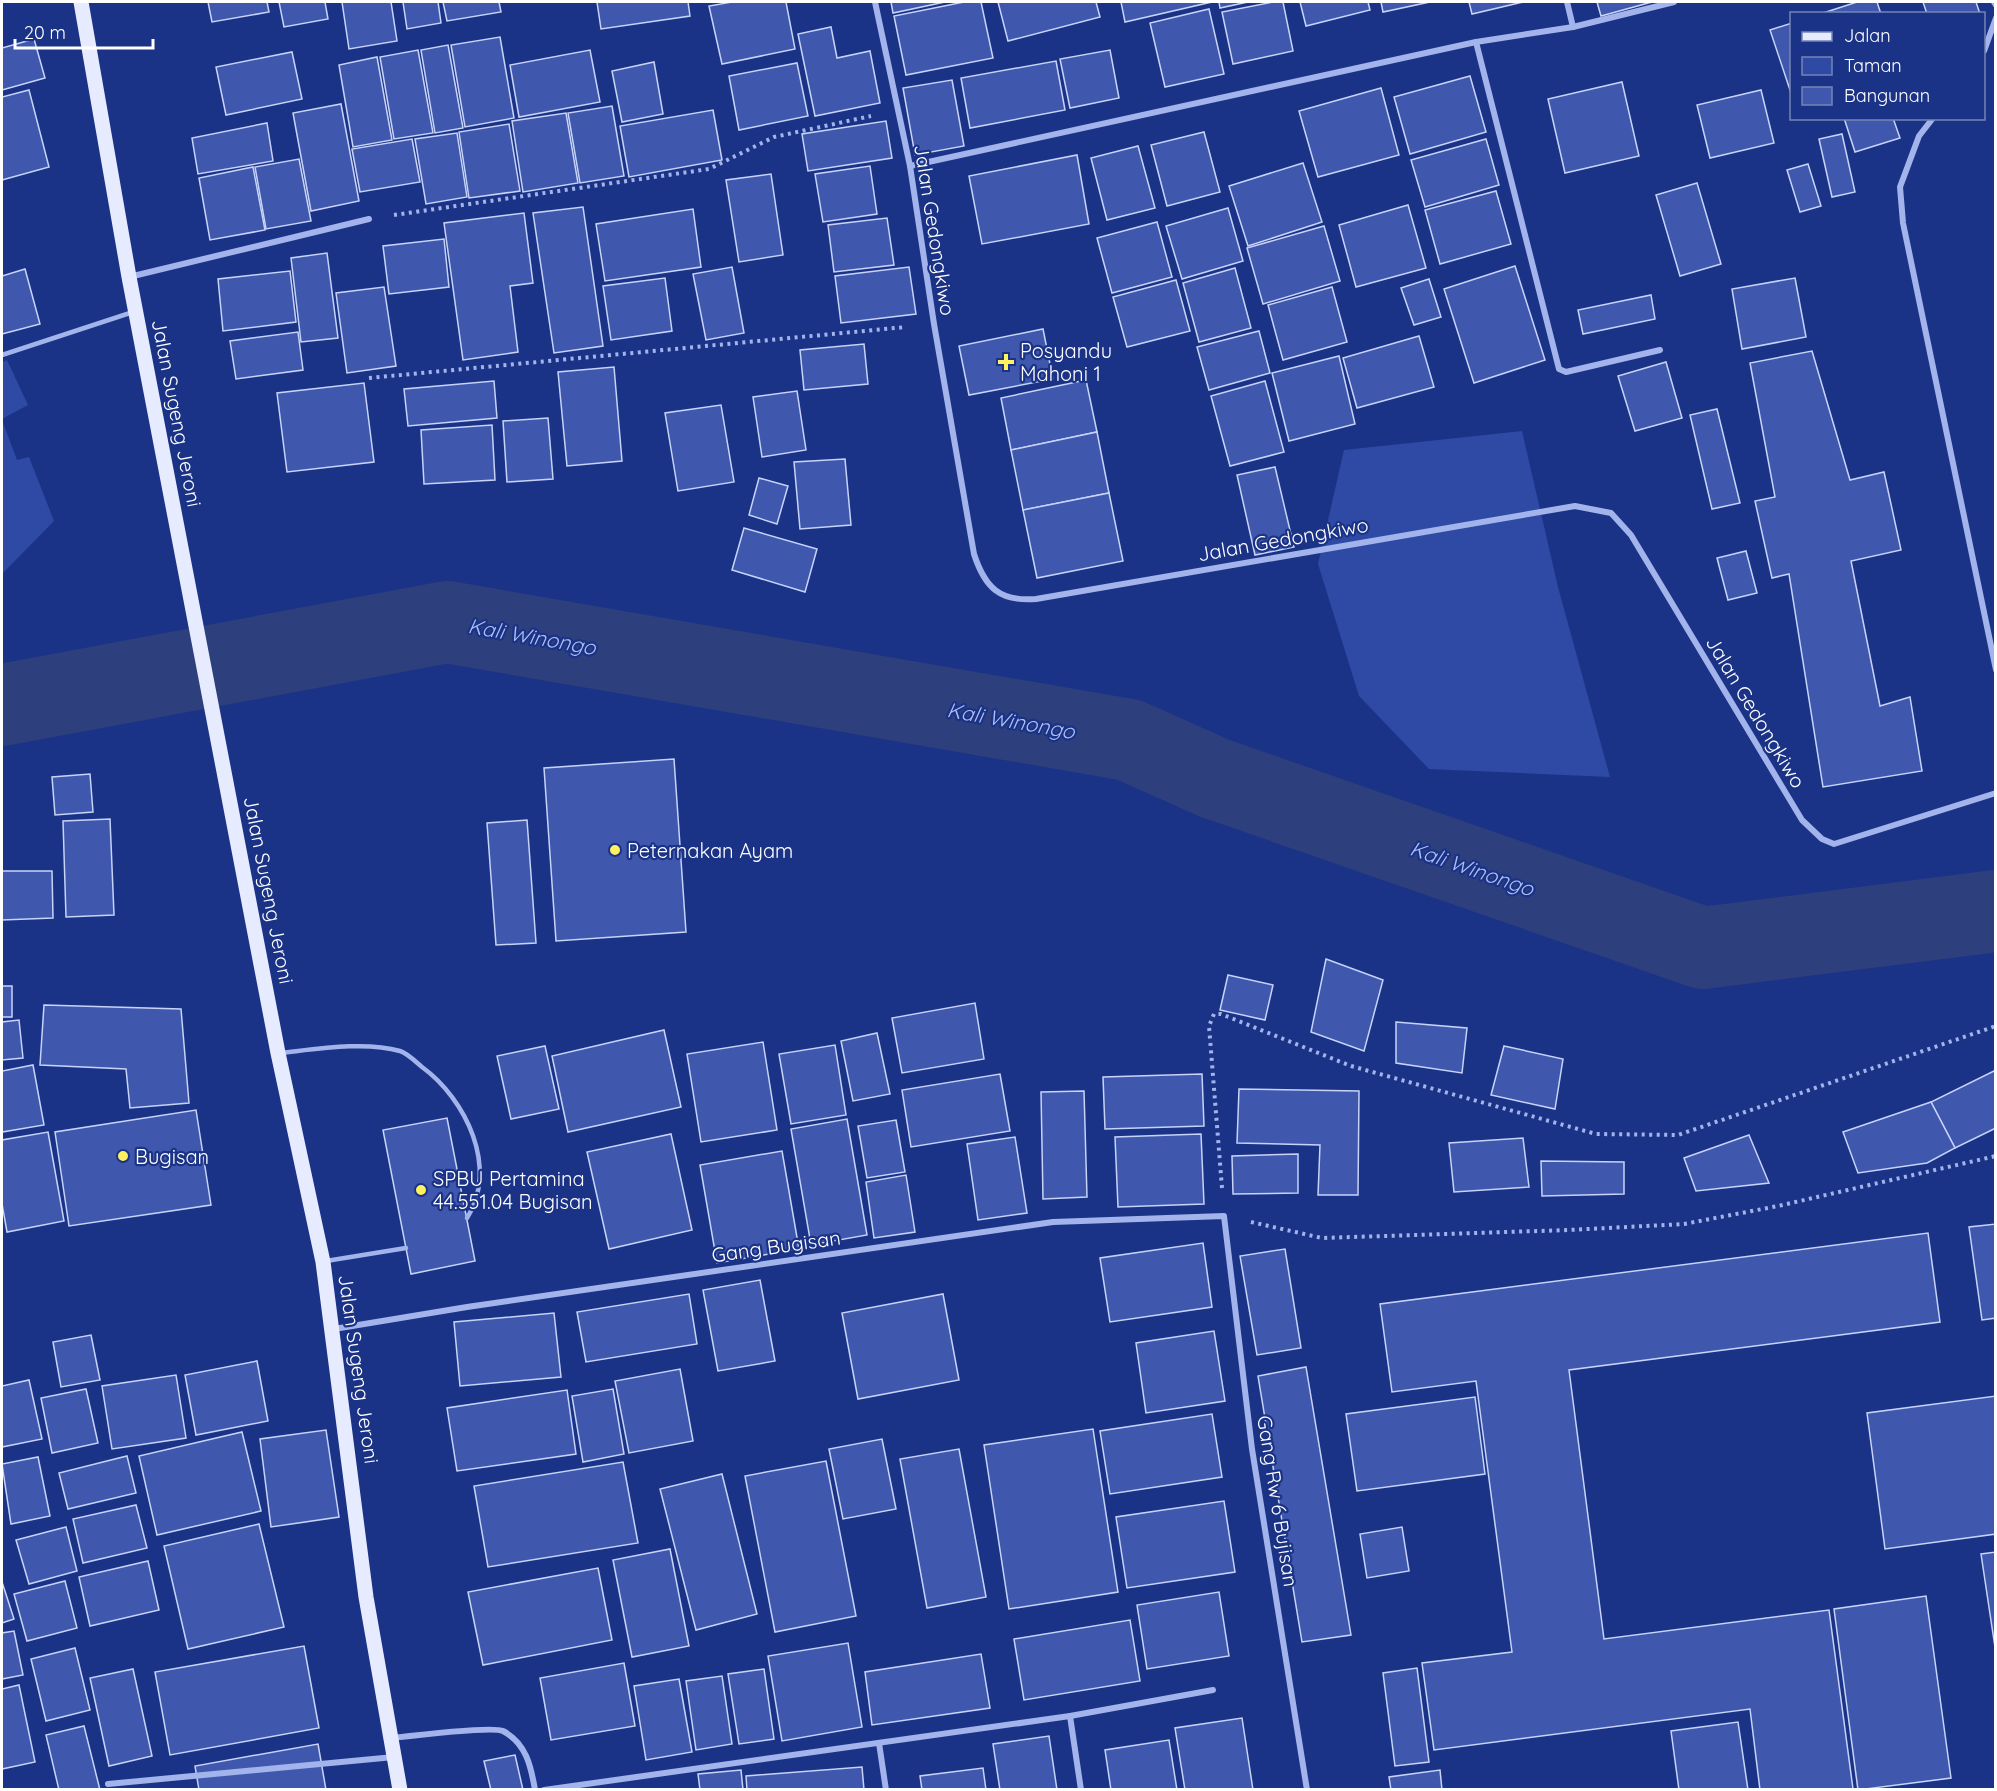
<svg xmlns="http://www.w3.org/2000/svg" width="1997" height="1791" font-family="Quicksand,sans-serif">
<style>
.green{fill:#2e4aa4}
.lines{fill:none;stroke-linecap:round;stroke-linejoin:round}
.river{stroke:#2e3f7e;stroke-width:82}
.building{fill:#3f58ad;stroke:#c7d3f8;stroke-width:1.5}
.path{stroke:#a2b4eb;stroke-width:4;stroke-dasharray:3 4.5;stroke-linecap:butt}
.service{stroke:#a2b4eb;stroke-width:4.5}
.minor{stroke:#a2b4eb;stroke-width:6}
.primary{stroke:#e7ebff;stroke-width:15}
.poi-dot{fill:#fdf15f;stroke:#1b3386;stroke-width:2}
.labels{text-anchor:middle;dominant-baseline:central;stroke-width:4.5;stroke-linejoin:round;paint-order:stroke}
.street-label{font-size:20px;fill:#fff;stroke:#1b3386}
.poi-label{font-size:20px;fill:#fff;stroke:#1b3386;text-anchor:start}
.water-label{font-size:21px;font-style:italic;fill:#aebff3;stroke:#1b3386}
</style>
<rect width="100%" height="100%" fill="#1b3386"/>
<!-- green -->
<g class="green">
<path d="M7,360L28,405L2,419V362Z"/>
<path d="M2,420L17,460L29,457L54,521L2,574Z"/>
<path d="M1522,431L1558,587L1610,777L1429,769L1359,696L1318,564L1344,450Z"/>
</g>
<g class="lines">
<!-- river -->
<path class="river" d="M2,705L447,622L1129,740L1214,778L1703,948L1996,911"/>
</g>
<!-- building -->
<g class="building">
<path d="M208,2H267L269,12L212,22Z"/>
<path d="M279,2H325L328,19L284,27Z"/>
<path d="M342,2H391L397,41L349,49Z"/>
<path d="M403,2H438L441,23L407,29Z"/>
<path d="M443,2H499L501,12L447,21Z"/>
<path d="M597,2H688L690,16L601,29Z"/>
<path d="M732,2H786L795,49L722,64L709,6Z"/>
<path d="M891,2H945L893,13Z"/>
<path d="M964,2H981L993,58L906,75L894,16Z"/>
<path d="M998,2H1096L1100,17L1008,41Z"/>
<path d="M1121,2H1212L1125,22Z"/>
<path d="M1219,2H1248L1220,8Z"/>
<path d="M1273,2H1283L1293,51L1233,64L1222,12Z"/>
<path d="M1300,2H1368L1370,10L1306,26Z"/>
<path d="M1381,2H1430L1383,12Z"/>
<path d="M1469,2H1523L1472,14Z"/>
<path d="M1597,2H1652L1601,16Z"/>
<path d="M1857,2H1877L1881,14H1820Z"/>
<path d="M1923,2H1976L1980,14H1927Z"/>
<path d="M1209,9L1224,74L1165,87L1150,23Z"/>
<path d="M1792,23V96L1770,30Z"/>
<path d="M831,27L837,58L870,51L880,103L815,116L798,34Z"/>
<path d="M500,37L514,118L465,127L451,45Z"/>
<path d="M34,39L45,78L2,90V48Z"/>
<path d="M448,45L463,128L435,133L421,50Z"/>
<path d="M418,50L433,133L394,139L380,57Z"/>
<path d="M590,50L600,102L519,117L510,65Z"/>
<path d="M1110,50L1119,98L1070,108L1060,59Z"/>
<path d="M292,52L302,99L226,115L216,67Z"/>
<path d="M377,57L392,140L353,147L339,65Z"/>
<path d="M1056,61L1065,110L970,128L961,78Z"/>
<path d="M654,62L663,114L622,122L612,71Z"/>
<path d="M797,63L808,116L739,130L729,76Z"/>
<path d="M1470,76L1486,132L1410,154L1394,97Z"/>
<path d="M952,80L964,146L915,155L903,88Z"/>
<path d="M1622,82L1639,156L1565,173L1548,99Z"/>
<path d="M1381,88L1399,155L1318,177L1299,111Z"/>
<path d="M29,90L49,167L2,180V97Z"/>
<path d="M1761,90L1774,143L1710,158L1697,105Z"/>
<path d="M341,104L359,201L311,211L293,113Z"/>
<path d="M612,106L624,176L580,183L568,113Z"/>
<path d="M713,110L722,160L629,177L620,126Z"/>
<path d="M566,113L578,183L523,192L512,121Z"/>
<path d="M1844,118H1893L1900,138L1855,152Z"/>
<path d="M886,121L892,158L808,171L802,134Z"/>
<path d="M267,123L273,161L198,174L192,138Z"/>
<path d="M509,124L520,191L469,198L459,132Z"/>
<path d="M1204,132L1220,192L1167,206L1151,145Z"/>
<path d="M457,133L467,197L426,204L415,139Z"/>
<path d="M1842,134L1855,192L1832,197L1819,139Z"/>
<path d="M412,139L420,182L360,192L352,149Z"/>
<path d="M1486,139L1499,185L1425,207L1411,160Z"/>
<path d="M1138,146L1155,208L1107,220L1091,158Z"/>
<path d="M1077,155L1089,224L982,244L969,176Z"/>
<path d="M299,159L311,221L266,229L255,167Z"/>
<path d="M1303,163L1322,222L1248,246L1229,186Z"/>
<path d="M1808,164L1821,206L1800,212L1787,170Z"/>
<path d="M870,166L877,214L823,222L815,174Z"/>
<path d="M253,167L265,230L210,240L199,178Z"/>
<path d="M771,174L783,255L739,262L726,180Z"/>
<path d="M1697,183L1721,264L1680,276L1656,195Z"/>
<path d="M1496,191L1511,244L1440,264L1425,210Z"/>
<path d="M1408,205L1426,268L1356,287L1339,225Z"/>
<path d="M583,207L603,346L554,353L533,213Z"/>
<path d="M1228,208L1243,261L1182,279L1166,226Z"/>
<path d="M693,209L701,267L605,281L596,224Z"/>
<path d="M524,213L533,283L510,286L518,352L463,360L444,223Z"/>
<path d="M887,218L894,265L834,272L828,225Z"/>
<path d="M1157,222L1172,277L1112,293L1097,238Z"/>
<path d="M1324,226L1340,281L1263,304L1247,248Z"/>
<path d="M444,239L449,287L389,294L383,246Z"/>
<path d="M327,253L338,338L301,342L291,258Z"/>
<path d="M1515,266L1545,360L1474,383L1444,289Z"/>
<path d="M732,267L744,333L706,340L693,274Z"/>
<path d="M909,267L916,314L841,323L835,276Z"/>
<path d="M1235,268L1251,328L1199,342L1183,283Z"/>
<path d="M25,269L40,324L2,334V276Z"/>
<path d="M290,271L296,322L223,331L218,279Z"/>
<path d="M665,278L672,331L611,340L603,286Z"/>
<path d="M1795,278L1806,337L1742,349L1732,289Z"/>
<path d="M1429,279L1441,317L1414,325L1401,288Z"/>
<path d="M1176,280L1190,331L1127,347L1113,297Z"/>
<path d="M384,287L396,366L347,373L336,293Z"/>
<path d="M1332,287L1347,342L1283,360L1268,305Z"/>
<path d="M1651,295L1655,319L1583,334L1578,310Z"/>
<path d="M1043,329L1053,379L969,395L959,346Z"/>
<path d="M1259,331L1270,373L1209,390L1197,347Z"/>
<path d="M298,332L303,370L236,379L230,341Z"/>
<path d="M1419,336L1434,387L1357,408L1343,358Z"/>
<path d="M864,344L868,384L804,390L800,350Z"/>
<path d="M1812,351L1850,480L1884,472L1901,550L1851,561L1880,706L1910,697L1922,771L1823,787L1789,574L1772,578L1755,501L1775,497L1750,363Z"/>
<path d="M1339,356L1355,424L1289,441L1272,373Z"/>
<path d="M1666,362L1682,418L1635,431L1618,376Z"/>
<path d="M614,367L622,461L567,466L558,372Z"/>
<path d="M1086,380L1097,432L1011,450L1001,398Z"/>
<path d="M494,381L497,418L408,426L404,389Z"/>
<path d="M1265,381L1284,452L1230,466L1211,396Z"/>
<path d="M364,383L374,462L287,472L277,393Z"/>
<path d="M797,391L806,450L762,457L753,397Z"/>
<path d="M721,405L734,482L678,491L665,413Z"/>
<path d="M1717,409L1740,503L1712,509L1690,415Z"/>
<path d="M548,418L553,479L507,482L503,421Z"/>
<path d="M492,425L495,480L424,484L421,430Z"/>
<path d="M1097,432L1109,493L1023,510L1011,450Z"/>
<path d="M845,459L851,525L800,529L794,462Z"/>
<path d="M1275,467L1294,547L1255,555L1237,475Z"/>
<path d="M759,478L788,486L777,524L749,515Z"/>
<path d="M1109,493L1123,561L1037,578L1023,510Z"/>
<path d="M744,528L817,549L805,592L732,570Z"/>
<path d="M1746,551L1757,593L1728,600L1717,558Z"/>
<path d="M674,759L686,932L556,941L544,768Z"/>
<path d="M90,774L93,812L55,815L52,777Z"/>
<path d="M110,819L114,915L66,917L63,821Z"/>
<path d="M527,820L536,943L496,945L487,823Z"/>
<path d="M2,871H52L53,918L2,920Z"/>
<path d="M1326,959L1383,980L1364,1051L1311,1032Z"/>
<path d="M1228,975L1273,985L1265,1020L1220,1010Z"/>
<rect x="2" y="986" width="10" height="31"/>
<path d="M975,1003L984,1059L902,1073L892,1018Z"/>
<path d="M44,1005L181,1009L189,1103L130,1108L126,1069L40,1065Z"/>
<path d="M19,1020L23,1058L2,1060V1022Z"/>
<path d="M1396,1022L1467,1028L1462,1073L1396,1063Z"/>
<path d="M664,1030L681,1107L568,1132L552,1056Z"/>
<path d="M877,1033L890,1094L853,1101L841,1041Z"/>
<path d="M763,1042L777,1130L701,1142L687,1054Z"/>
<path d="M835,1045L846,1115L791,1124L779,1054Z"/>
<path d="M545,1046L559,1109L511,1119L497,1056Z"/>
<path d="M1504,1046L1563,1059L1555,1109L1491,1095Z"/>
<path d="M33,1065L44,1125L2,1132V1071Z"/>
<path d="M1996,1070V1128L1955,1148L1931,1102Z"/>
<path d="M1000,1074L1010,1131L911,1147L902,1090Z"/>
<path d="M1202,1074L1204,1126L1105,1129L1103,1077Z"/>
<path d="M1239,1089L1359,1091L1358,1195H1318L1320,1145L1237,1143Z"/>
<path d="M1084,1091L1087,1197L1043,1199L1041,1092Z"/>
<path d="M1931,1102L1955,1148L1927,1163L1858,1173L1843,1132Z"/>
<path d="M196,1110L211,1205L69,1226L55,1132Z"/>
<path d="M447,1118L475,1261L411,1274L383,1130Z"/>
<path d="M847,1119L867,1235L811,1245L791,1129Z"/>
<path d="M896,1120L905,1172L867,1178L858,1126Z"/>
<path d="M48,1132L64,1221L7,1232L2,1204V1140Z"/>
<path d="M671,1134L692,1230L609,1249L587,1152Z"/>
<path d="M1201,1134L1204,1204L1118,1207L1115,1137Z"/>
<path d="M1749,1135L1769,1183L1696,1191L1684,1158Z"/>
<path d="M1015,1137L1027,1213L978,1220L967,1144Z"/>
<path d="M1523,1138L1529,1187L1454,1192L1449,1143Z"/>
<path d="M782,1151L799,1249L717,1263L700,1165Z"/>
<path d="M1298,1154V1193L1233,1194L1232,1156Z"/>
<path d="M1541,1161L1624,1162V1194L1542,1196Z"/>
<path d="M906,1175L915,1232L874,1238L866,1182Z"/>
<path d="M1996,1224V1318L1982,1320L1969,1227Z"/>
<path d="M1928,1233L1940,1322L1569,1370L1604,1639L1829,1610L1853,1789L1760,1790L1750,1709L1434,1750L1422,1663L1512,1652L1476,1381L1392,1392L1380,1304Z"/>
<path d="M1203,1243L1212,1307L1110,1322L1100,1258Z"/>
<path d="M1285,1249L1301,1348L1257,1355L1240,1256Z"/>
<path d="M760,1280L775,1361L718,1371L703,1290Z"/>
<path d="M689,1294L697,1344L586,1362L577,1312Z"/>
<path d="M943,1294L959,1380L858,1399L842,1313Z"/>
<path d="M554,1313L561,1377L460,1386L454,1322Z"/>
<path d="M1214,1331L1225,1401L1146,1413L1136,1343Z"/>
<path d="M91,1335L100,1380L61,1387L53,1342Z"/>
<path d="M257,1361L268,1421L196,1435L185,1375Z"/>
<path d="M1306,1367L1351,1635L1302,1642L1258,1376Z"/>
<path d="M680,1369L693,1441L629,1453L615,1381Z"/>
<path d="M176,1375L186,1438L112,1449L102,1386Z"/>
<path d="M29,1380L42,1439L2,1447V1386Z"/>
<path d="M86,1389L98,1443L52,1453L41,1398Z"/>
<path d="M613,1389L624,1454L583,1462L572,1396Z"/>
<path d="M567,1390L576,1454L457,1471L447,1408Z"/>
<path d="M1996,1396V1534L1885,1549L1867,1413Z"/>
<path d="M1475,1397L1485,1474L1357,1491L1346,1414Z"/>
<path d="M1212,1414L1222,1477L1110,1494L1100,1431Z"/>
<path d="M1093,1429L1118,1592L1009,1609L984,1445Z"/>
<path d="M326,1430L339,1517L271,1527L260,1439Z"/>
<path d="M242,1432L261,1511L157,1535L139,1456Z"/>
<path d="M882,1439L896,1509L843,1519L829,1449Z"/>
<path d="M959,1449L986,1597L927,1608L900,1459Z"/>
<path d="M127,1456L136,1493L68,1509L59,1473Z"/>
<path d="M38,1457L50,1516L11,1524L2,1464Z"/>
<path d="M826,1461L856,1616L775,1632L745,1476Z"/>
<path d="M623,1462L638,1543L488,1567L474,1486Z"/>
<path d="M722,1474L757,1614L696,1630L660,1489Z"/>
<path d="M1224,1501L1235,1572L1127,1588L1116,1517Z"/>
<path d="M136,1505L147,1548L83,1563L73,1519Z"/>
<path d="M259,1524L284,1627L188,1649L164,1546Z"/>
<path d="M66,1527L77,1571L29,1584L16,1540Z"/>
<path d="M1402,1527L1409,1571L1367,1578L1360,1534Z"/>
<path d="M670,1549L689,1646L632,1657L613,1560Z"/>
<path d="M1996,1552V1654L1981,1554Z"/>
<path d="M148,1561L159,1610L90,1626L79,1577Z"/>
<path d="M598,1568L612,1640L483,1665L468,1592Z"/>
<path d="M65,1581L77,1628L27,1641L14,1594Z"/>
<path d="M2,1582L14,1619L2,1623Z"/>
<path d="M1219,1592L1229,1656L1147,1669L1137,1605Z"/>
<path d="M1926,1596L1951,1778L1858,1790L1834,1609Z"/>
<path d="M1130,1620L1140,1681L1024,1700L1014,1639Z"/>
<path d="M14,1631L23,1675L2,1679V1633Z"/>
<path d="M848,1643L862,1727L782,1741L768,1656Z"/>
<path d="M304,1646L319,1728L170,1755L155,1672Z"/>
<path d="M75,1648L90,1710L46,1721L31,1659Z"/>
<path d="M981,1654L990,1708L872,1725L865,1672Z"/>
<path d="M624,1663L635,1726L551,1740L540,1678Z"/>
<path d="M1417,1668L1429,1762L1395,1766L1383,1673Z"/>
<path d="M133,1669L152,1756L109,1766L90,1678Z"/>
<path d="M764,1669L774,1739L739,1744L728,1674Z"/>
<path d="M722,1676L732,1744L696,1750L686,1681Z"/>
<path d="M679,1679L692,1752L646,1760L634,1686Z"/>
<path d="M19,1685L35,1762L2,1769V1689Z"/>
<path d="M1242,1718L1253,1790H1185L1175,1728Z"/>
<path d="M1738,1722L1748,1790H1679L1671,1731Z"/>
<path d="M84,1726L100,1790H59L46,1735Z"/>
<path d="M1049,1736L1057,1790H1000L993,1744Z"/>
<path d="M1169,1740L1177,1790H1111L1105,1750Z"/>
<path d="M318,1744L326,1790H199L195,1766Z"/>
<path d="M515,1755L523,1790H491L484,1761Z"/>
<path d="M862,1767L864,1790H747L746,1776Z"/>
<path d="M983,1768L986,1790H922L920,1776Z"/>
<path d="M741,1770L743,1790H700L698,1774Z"/>
<path d="M1440,1770L1442,1790H1391L1389,1777Z"/>
</g>
<g class="lines">
<!-- path -->
<g class="path">
<path d="M394,215L709,169L774,137L871,116"/>
<path d="M369,378L906,327"/>
<path d="M1222,1188L1209,1026L1214,1014H1221L1351,1066L1596,1134L1678,1135L1996,1026"/>
<path d="M1251,1222L1322,1238L1569,1230L1684,1224L1778,1206L1996,1156"/>
</g>
<!-- service -->
<g class="service">
<path d="M2,355L133,312"/>
<path d="M281,1053C317,1049 365,1041 400,1051C407,1053 416,1062 422,1067C466,1099 499,1168 467,1218"/>
<path d="M326,1261L406,1248"/>
</g>
<!-- minor -->
<g class="minor">
<path d="M875,2L910,166L934,324L974,554C985,588 1000,602 1036,599L1575,506L1611,513L1631,535L1802,820L1822,839L1834,844L1996,793"/>
<path d="M1567,2L1573,27"/>
<path d="M1994,2L1996,5"/>
<path d="M1476,42L1559,369L1566,372L1660,350"/>
<path d="M1984,51L1996,18"/>
<path d="M1933,118L1919,136L1900,187L1903,223L1996,670"/>
<path d="M910,166L1476,42L1573,27L1674,2"/>
<path d="M129,277L369,219"/>
<path d="M334,1329L467,1307L1053,1222L1224,1216L1252,1449L1307,1790"/>
<path d="M1070,1716L1081,1790"/>
<path d="M392,1738C409,1736 493,1726 503,1731C526,1743 531,1766 535,1790"/>
<path d="M879,1743L886,1790"/>
<path d="M108,1784L394,1757"/>
<path d="M544,1790L1070,1716L1213,1690"/>
</g>
<!-- primary -->
<path class="primary" d="M81,2L129,277L278,1053L323,1262L366,1597L400,1790"/>
</g>
<!-- markers -->
<g class="poi-dot">
<path d="M1003 353h6v6h6v6h-6v6h-6v-6h-6v-6h6z"/>
<circle cx="615" cy="850" r="6"/>
<circle cx="123" cy="1156" r="6"/>
<circle cx="421" cy="1190" r="6"/>
</g>
<g class="labels">
<!-- street labels -->
<g class="street-label">
<text transform="translate(935 230) rotate(81)">Jalan Gedongkiwo</text>
<text transform="translate(177 413) rotate(79)">Jalan Sugeng Jeroni</text>
<text transform="translate(1283 539) rotate(-10)">Jalan Gedongkiwo</text>
<text transform="translate(1756 712) rotate(59)">Jalan Gedongkiwo</text>
<text transform="translate(269 890) rotate(79)">Jalan Sugeng Jeroni</text>
<text transform="translate(776 1246) rotate(-8)">Gang Bugisan</text>
<text transform="translate(359 1369) rotate(82)">Jalan Sugeng Jeroni</text>
<text transform="translate(1278 1501) rotate(81)">Gang Rw 6 Bujisan</text>
</g>
<!-- poi labels -->
<g class="poi-label">
<text x="1020" y="350">Posyandu<tspan x="1020" dy="23">Mahoni 1</tspan></text>
<text x="627" y="850">Peternakan Ayam</text>
<text x="135" y="1156">Bugisan</text>
<text x="433" y="1178">SPBU Pertamina<tspan x="433" dy="23">44.551.04 Bugisan</tspan></text>
</g>
<!-- water labels -->
<g class="water-label">
<text transform="translate(532 636) rotate(10)">Kali Winongo</text>
<text transform="translate(1011 720) rotate(10)">Kali Winongo</text>
<text transform="translate(1472 868) rotate(19)">Kali Winongo</text>
</g>
</g>
<!-- border -->
<rect width="1997" height="1791" fill="none" stroke="#ffffff" stroke-width="6"/>
<!-- legend -->
<rect x="1790" y="12" width="195" height="108" fill="#1b3386" stroke="#7685b6" stroke-width="1.5"/>
<rect x="1802" y="32" width="30" height="9" fill="#e7ebff" stroke="#7685b6" stroke-width="1.5"/>
<text x="1844" y="42" font-size="18" fill="#ffffff">Jalan</text>
<rect x="1802" y="57" width="30" height="18" fill="#2e4aa4" stroke="#7685b6" stroke-width="1.5"/>
<text x="1844" y="72" font-size="18" fill="#ffffff">Taman</text>
<rect x="1802" y="87" width="30" height="18" fill="#3f58ad" stroke="#7685b6" stroke-width="1.5"/>
<text x="1844" y="102" font-size="18" fill="#ffffff">Bangunan</text>
<!-- scale -->
<path d="M15 39v9h138v-9" fill="none" stroke="#ffffff" stroke-width="3"/>
<text x="24" y="39" font-size="18" fill="#ffffff" stroke="#1b3386" stroke-width="4.5" paint-order="stroke">20 m</text>
</svg>
